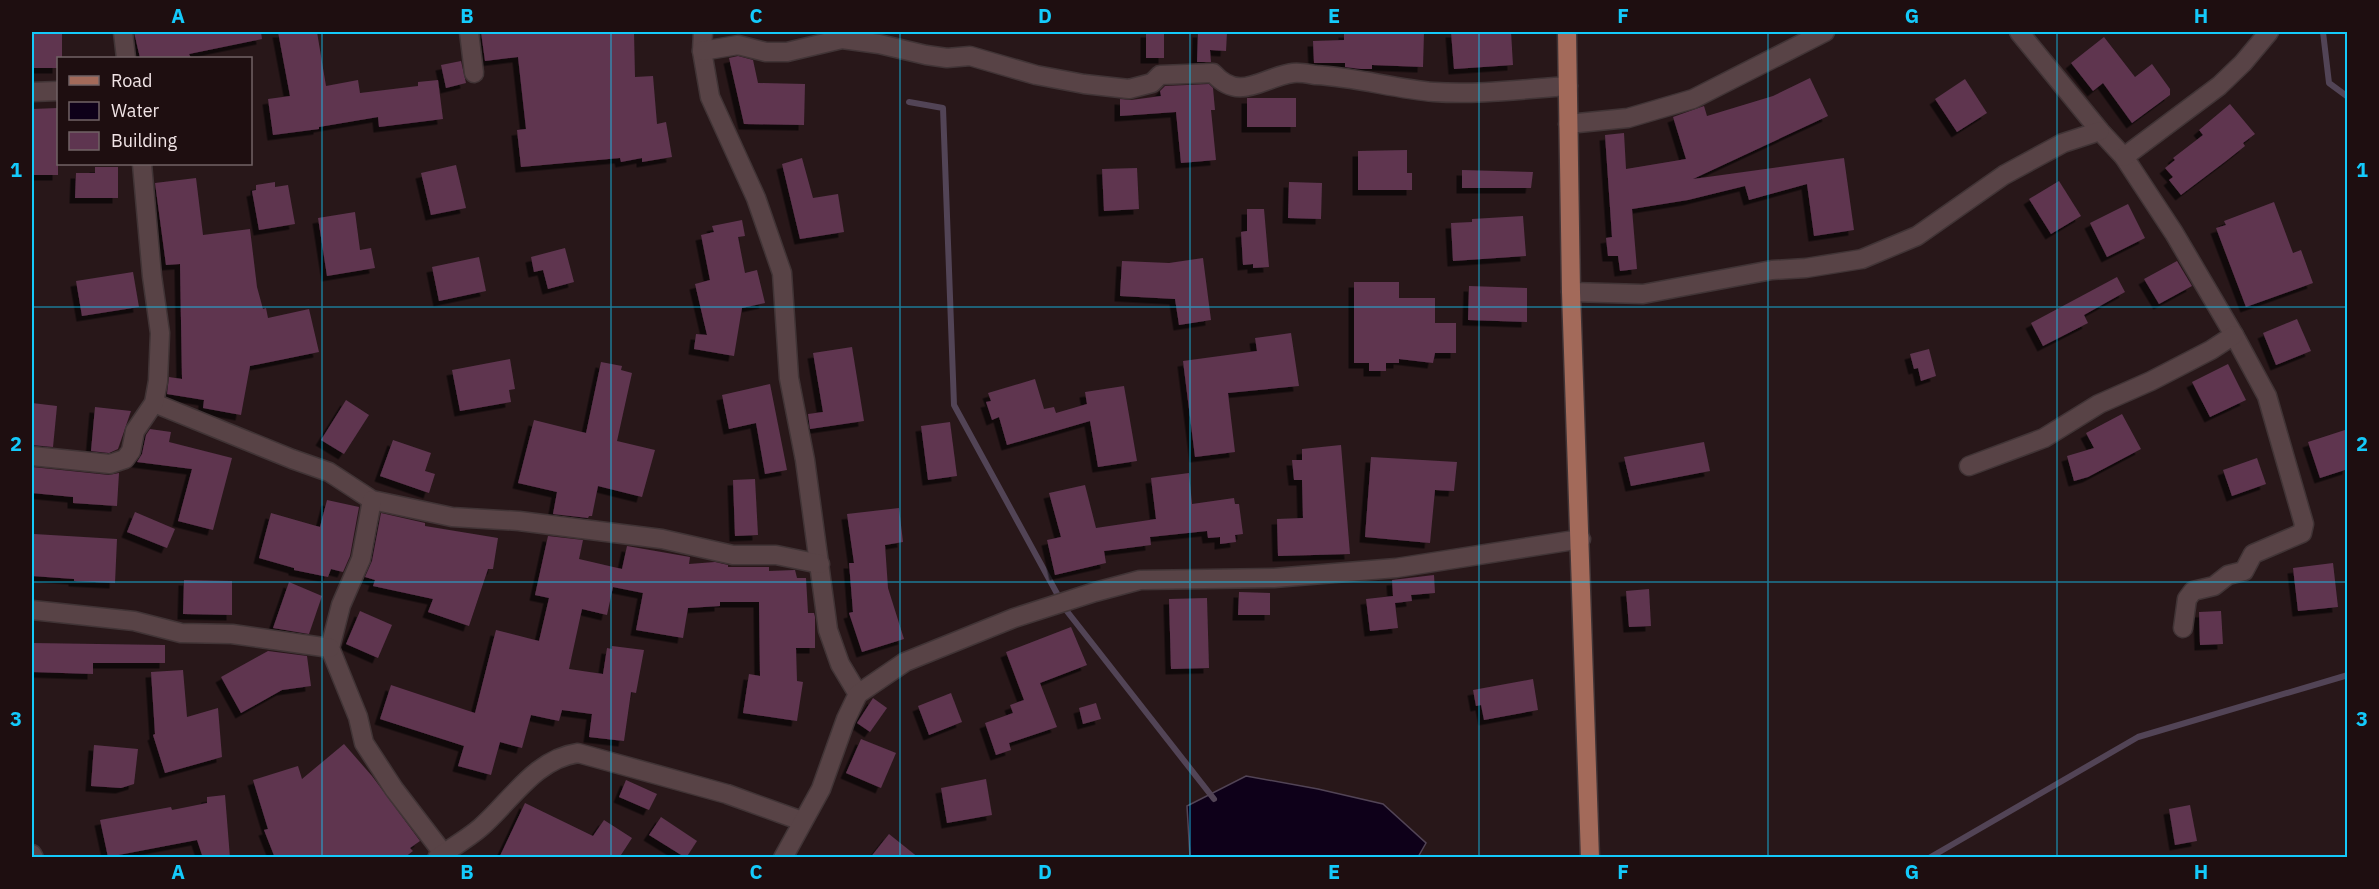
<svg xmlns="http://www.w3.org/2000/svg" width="2379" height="889" font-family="'IBM Plex Sans',sans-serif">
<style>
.water{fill:#0e0019;stroke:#524456;stroke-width:1.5}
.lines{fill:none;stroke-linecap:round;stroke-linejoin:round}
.stream{stroke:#524456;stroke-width:6}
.building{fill:#5e3550;filter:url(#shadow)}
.minor-casing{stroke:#413436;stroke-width:21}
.major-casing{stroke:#413436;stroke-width:21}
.minor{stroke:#584346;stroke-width:18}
.major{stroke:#a36a5a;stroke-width:18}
.grid{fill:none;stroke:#14cafb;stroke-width:1.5;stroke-opacity:0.55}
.neatline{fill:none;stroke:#14cafb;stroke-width:2}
.grid-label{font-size:20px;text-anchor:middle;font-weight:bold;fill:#14cafb}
</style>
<defs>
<filter id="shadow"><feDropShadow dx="-5.5" dy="5.5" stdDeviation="0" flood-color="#0009"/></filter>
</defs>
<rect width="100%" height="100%" fill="#281719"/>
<!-- water -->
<path class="water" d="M1246,776L1318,789L1383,804L1426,843L1418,857H1190L1187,806Z"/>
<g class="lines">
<!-- stream -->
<g class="stream">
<path d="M2323,32L2329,83L2348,97"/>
<path d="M909,102L943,108L954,405L1066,610L1214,799"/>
<path d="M1929,858L2138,737L2348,675"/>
</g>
</g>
<!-- building -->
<g class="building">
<path d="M32,32H62V58H58V68H32Z"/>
<path d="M134,32H261L262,39L189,54L191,58H140Z"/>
<path d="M278,32H317L326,86L358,80L360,93L418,86V82L438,80L443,119L379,127L378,117L319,127V129L273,135L268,99L290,96Z"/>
<path d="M481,32H634L635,77L653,76L657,124L666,122L672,157L642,162V158L621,162L620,158L521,167L517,130L526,129L518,57L485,61Z"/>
<rect x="1146" y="32" width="18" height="26"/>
<path d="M1198,32H1227L1226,51L1210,50L1211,62H1197Z"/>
<path d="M1344,32H1424L1423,67L1372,65V69H1361L1345,67V63H1314L1313,41L1344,40Z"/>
<path d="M1451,32H1511L1513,65L1454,69Z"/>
<path d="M2104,37L2135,77L2152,64L2170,89V95L2132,123L2103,83L2093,91L2071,63Z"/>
<path d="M738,56L753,60L758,83L805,84L804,125L744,124L729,58Z"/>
<path d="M461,61L466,83L446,88L441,65Z"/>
<path d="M1810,78L1828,116L1693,179L1844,158L1854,230L1814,236L1807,184L1749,200L1745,186L1688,200L1632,209L1637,269L1620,271L1618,256H1608L1606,238L1612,237L1605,135L1624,133L1626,169L1686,159L1673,117L1704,106L1707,116L1773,96Z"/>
<path d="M1965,79L1987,113L1957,132L1935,99Z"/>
<path d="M1209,84L1213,88L1215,110H1211L1216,160L1181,163L1176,112L1120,116V99L1131,100L1161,96L1160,91L1165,86Z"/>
<rect x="1247" y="98" width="49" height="29"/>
<path d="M2230,104L2255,134L2243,143L2245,146L2226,161L2181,195L2169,180L2173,177L2165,168L2175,160L2173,158L2203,135L2199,130Z"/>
<path d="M58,108V175H32V109Z"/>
<path d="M1407,150V173H1412V190H1358V151Z"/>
<path d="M802,158L813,198L838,194L844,232L800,239L782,164Z"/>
<path d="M456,165L466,208L431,215L421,173Z"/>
<path d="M95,167H118V198H75L76,173H95Z"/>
<path d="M1137,168L1139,209L1104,211L1102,169Z"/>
<path d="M1462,170L1533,172L1531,188H1462Z"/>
<path d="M196,178L203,235L250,229L257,287L263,309L266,308L268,318L309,309L319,352L250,366L241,415L203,408L204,400L167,394L169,377L182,379L180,264L166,265L155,183Z"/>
<path d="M2059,181L2081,216L2051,234L2029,199Z"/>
<path d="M275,182V187L288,185L295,224L259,230L252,191L256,190V185Z"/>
<path d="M1289,182L1322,183L1321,219L1288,218Z"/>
<path d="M2274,202L2293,253L2301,250L2313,283L2246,307L2216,228L2226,225L2224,221Z"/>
<path d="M2128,204L2145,238L2107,257L2090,223Z"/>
<path d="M1247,209H1264L1269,267L1253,268V264L1243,265L1241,232L1247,231Z"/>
<path d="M355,212L360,250L371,248L375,268L327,276L318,218Z"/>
<path d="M1523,216L1526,256L1453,261L1451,223L1472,222V219Z"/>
<path d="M742,220L745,236L738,237L745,273L757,270L765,303L742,308L734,356L694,349L696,334L707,335L695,284L710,280L701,235L714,232L712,226Z"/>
<path d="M565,248L574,282L548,289L543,270L534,272L531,257Z"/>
<path d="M479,257L486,291L439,301L432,267Z"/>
<path d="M1203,258L1211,320L1179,325L1175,299L1120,296L1122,261L1169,263Z"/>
<path d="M2177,261L2192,286L2159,304L2144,279Z"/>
<path d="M133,272L139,307L82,316L76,281Z"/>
<path d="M2117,277L2125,292L2084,315L2088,323L2043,346L2031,323Z"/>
<path d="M1354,282H1399V298H1435V323H1456V353H1435L1433,363L1399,359V363H1386V371H1369V363H1354Z"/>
<path d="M1469,286L1527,288V322L1468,320Z"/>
<path d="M2297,319L2311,351L2276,365L2263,333Z"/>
<path d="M1291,333L1299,386L1228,393L1235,452L1195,457L1183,361L1257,351L1255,338Z"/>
<path d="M852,347L864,421L810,429L808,414L823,412L813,353Z"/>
<path d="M1929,349L1936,376L1921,381L1918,368L1914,369L1910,354Z"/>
<path d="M510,359L515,389L509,390L511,402L460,411L452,370Z"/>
<path d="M601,362L622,366L621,370L632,373L617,441L655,450L642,497L598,486L592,516H589L588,518L553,514L557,492L518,483L534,420L586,433Z"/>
<path d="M2228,364L2246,400L2210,417L2192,382Z"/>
<path d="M1035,379L1044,409L1054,407L1056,413L1087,404L1085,392L1124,386L1137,461L1098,467L1090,421L1007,445L999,417L992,420L986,402L991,401L988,393Z"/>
<path d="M770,384L787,470L765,474L756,423L729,429L722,395Z"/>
<path d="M346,400L369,415L344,454L321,440Z"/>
<path d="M32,403L57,406L53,447L32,445Z"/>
<path d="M95,407L131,411L118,449L109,453L91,451Z"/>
<path d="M2122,414L2141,449L2088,477L2074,481L2067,456L2094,448L2086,433Z"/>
<path d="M950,422L957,476L928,480L921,426Z"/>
<path d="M150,429L171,432L169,442L232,458L213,530L178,521L192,469L137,462L142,454L146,435Z"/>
<path d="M2348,429V469L2320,478L2308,442Z"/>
<path d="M393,440L431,453L425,471L435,474L429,493L380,476Z"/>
<path d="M1704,442L1710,471L1631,486L1624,457Z"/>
<path d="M1341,445L1350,554L1278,556L1277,519L1303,518L1302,480H1294L1292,460H1302V449Z"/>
<path d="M1371,457L1457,462L1454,491L1435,490L1430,543L1365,537Z"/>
<path d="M2257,458L2266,484L2232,496L2223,470Z"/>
<path d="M32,467L109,475L119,473L117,506L73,503V497L32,493Z"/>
<path d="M1189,473L1192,504L1234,498L1235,504H1239L1243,534L1235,535L1236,542L1220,544V537L1208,538L1207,531L1150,537L1151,545L1104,551L1106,563L1055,575L1047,540L1061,537L1049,493L1085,485L1096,528L1156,519L1151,478Z"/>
<path d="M755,479L758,535L735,536L733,480Z"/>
<path d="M327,500L359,507L350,556L343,572L331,569L328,577L294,570V568L259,558L271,513L320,527Z"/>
<path d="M899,508L903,542L885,545L888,588L904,639L862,652L849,613L853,612L849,563H854L847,514Z"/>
<path d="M135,512L175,529L167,548L127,532Z"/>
<path d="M381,513L425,523V526L498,538L493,569H488L469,626L428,612L433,599L373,586L375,580L365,577L372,561Z"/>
<path d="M34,534L117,539L115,583L74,581V579L32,576Z"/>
<path d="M548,536L583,540L579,559L622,569L627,546L690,557L689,564L715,562L728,565V567H769V571L795,570L797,578H806L808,613H814L815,617V648H796L797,681L803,682L797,721L743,713L749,674L760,676L759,602H720V606L688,608L683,638L636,630L643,593L613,587L607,615L582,609L569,669L603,674L607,648L612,649V646L644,650L636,693L631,692L624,741L589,737L592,714L562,710L559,721L531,715L522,748L500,742L491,775L458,766L464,746L380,719L391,685L475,713L496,630L539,641L549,598L535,595Z"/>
<path d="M2333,563L2338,607L2298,611L2293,568Z"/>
<path d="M1434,575L1435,593L1411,595L1412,601L1395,603L1398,628L1370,631L1366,599L1393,596L1392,580Z"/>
<path d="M184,580L232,581V615L183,614Z"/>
<path d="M289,582L322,596L309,634L273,628Z"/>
<path d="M1649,589L1651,626L1629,627L1626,591Z"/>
<path d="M1239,592L1270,593V615H1238Z"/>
<path d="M1207,598L1209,668L1171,669L1169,599Z"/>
<path d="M360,611L392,625L378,658L346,644Z"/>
<path d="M2221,611L2223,644L2200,645L2199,612Z"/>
<path d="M1071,627L1087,665L1040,683L1057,727L1009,743L1011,750L996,755L985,723L1013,713L1010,705L1024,700L1006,652Z"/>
<path d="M32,643L165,645V663H93V674L32,672Z"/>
<path d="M268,651L307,656L311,686L282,690L241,713L221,677Z"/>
<path d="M183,670L187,717L218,708L222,757L165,773L153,735L155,734L151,672Z"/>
<path d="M1533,679L1538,710L1484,720L1481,705L1476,706L1473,690Z"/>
<path d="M951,693L962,722L929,735L918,706Z"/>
<path d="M873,698L887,708L870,732L857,723Z"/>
<path d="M1096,703L1101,719L1083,724L1079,708Z"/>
<path d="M861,739L896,753L881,788L846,773Z"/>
<path d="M344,744L372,776L420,841L410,848L413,851L404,858H275L264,830L268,829L253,780L298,766L302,779Z"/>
<path d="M94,745L138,749L134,784L121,788L91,786Z"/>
<path d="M986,779L992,815L947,823L941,788Z"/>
<path d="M626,780L657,794L649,810L619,797Z"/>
<path d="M225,795L230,858H203L197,840L108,857L100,820L171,807L172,810L207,803V797Z"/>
<path d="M525,803L593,836L604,820L632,838L619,858H499Z"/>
<path d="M2190,805L2197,841L2175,845L2169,809Z"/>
<path d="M661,817L697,841L686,858L649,835Z"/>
<path d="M889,834L919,858H870Z"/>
</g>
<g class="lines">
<!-- minor casing -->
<g class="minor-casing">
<g id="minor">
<path d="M123,32L126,58"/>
<path d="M469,32L474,73"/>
<path d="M703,32L702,51L710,97L756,198L782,273L789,378L805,460L828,630L840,664L858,694"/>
<path d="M2019,32L2100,131L2124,157L2174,233L2234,335L2267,396L2304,524L2302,533L2253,554L2244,571L2228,575L2214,586L2193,591L2187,599L2183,628"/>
<path d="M702,51L738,45L766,52H787L842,39L879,44L926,55L947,58L970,56L1036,75L1084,84L1129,89L1152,83L1160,75L1213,73C1240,103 1262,77 1293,73C1300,72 1309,74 1316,75C1356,77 1395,89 1434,92C1479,95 1524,89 1568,86"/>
<path d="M32,92L58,91"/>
<path d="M1568,124L1628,118L1693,99L1825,32"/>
<path d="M2124,157L2219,86L2243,63L2269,32"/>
<path d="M1571,292L1643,294L1772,270L1806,268L1862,259L1917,236L2004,175L2063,143L2100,131"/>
<path d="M154,403L292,459L329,472L372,500L452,517L519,521L662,539L733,555H776L820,564"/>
<path d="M32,456L110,464L125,459L131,451L135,431L154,403L158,381L160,333L152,276L142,164"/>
<path d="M1969,466L2044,438L2099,404L2151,381L2211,350L2234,335"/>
<path d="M372,500L361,559L341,605L330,648L358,717L364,743L394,789L443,853"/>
<path d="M32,610L134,621L181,633L232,634L330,648"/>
<path d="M32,854L34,858"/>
<path d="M437,858C451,848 467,839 480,828C511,801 535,759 578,753L727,794L802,821"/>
<path d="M783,858L821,789L846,719L858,694L905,662L1014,618L1095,592L1140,580L1274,578L1396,568L1581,539"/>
</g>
</g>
<!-- major casing -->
<g class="major-casing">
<path id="major" d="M1567,32L1571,292L1590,858"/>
</g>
<!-- minor -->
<use href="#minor" class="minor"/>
<!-- major -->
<use href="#major" class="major"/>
</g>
<!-- grid -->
<path class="grid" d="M322,32V858M611,32V858M900,32V858M1190,32V858M1479,32V858M1768,32V858M2057,32V858M32,307H2348M32,582H2348"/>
<!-- border -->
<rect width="2379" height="889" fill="none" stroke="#1e0e10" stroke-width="66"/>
<!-- legend -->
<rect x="57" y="57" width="195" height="108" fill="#1e0e10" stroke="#726365" stroke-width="1.5"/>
<rect x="69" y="76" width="30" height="9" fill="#a36a5a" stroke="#726365" stroke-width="1.5"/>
<text x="111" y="87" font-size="18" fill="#f0e3e5">Road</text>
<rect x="69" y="102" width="30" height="18" fill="#0e0019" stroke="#726365" stroke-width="1.5"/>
<text x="111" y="117" font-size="18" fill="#f0e3e5">Water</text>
<rect x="69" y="132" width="30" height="18" fill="#5e3550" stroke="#726365" stroke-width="1.5"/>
<text x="111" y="147" font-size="18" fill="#f0e3e5">Building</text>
<rect x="33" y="33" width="2313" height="823" class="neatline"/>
<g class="grid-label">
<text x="178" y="23">A</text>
<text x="467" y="23">B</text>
<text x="756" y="23">C</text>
<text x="1045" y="23">D</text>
<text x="1334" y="23">E</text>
<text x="1623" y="23">F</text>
<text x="1912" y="23">G</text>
<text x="2201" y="23">H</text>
<text x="16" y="177">1</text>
<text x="2362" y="177">1</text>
<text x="16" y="451">2</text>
<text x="2362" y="451">2</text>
<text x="16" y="726">3</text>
<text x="2362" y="726">3</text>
<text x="178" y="879">A</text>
<text x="467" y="879">B</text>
<text x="756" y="879">C</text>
<text x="1045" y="879">D</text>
<text x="1334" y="879">E</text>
<text x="1623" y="879">F</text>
<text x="1912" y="879">G</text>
<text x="2201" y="879">H</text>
</g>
</svg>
